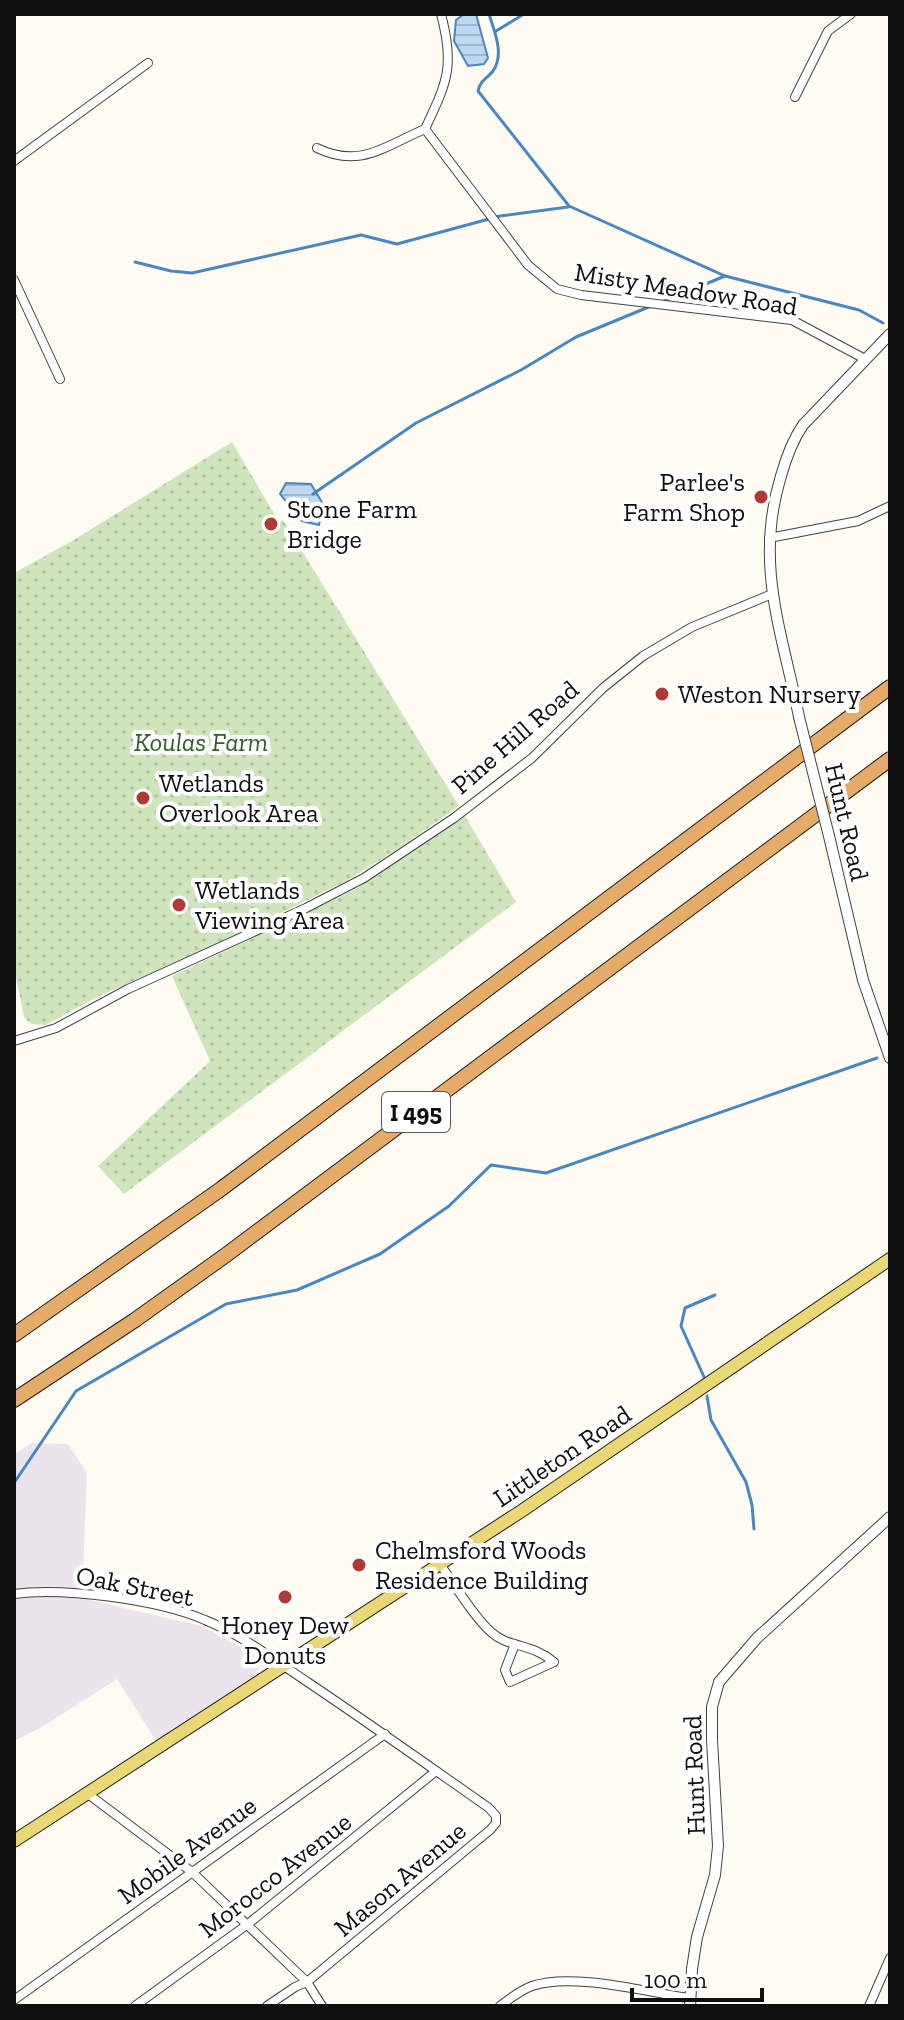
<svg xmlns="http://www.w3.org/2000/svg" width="904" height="2020" font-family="'Zilla Slab',serif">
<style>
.industrial{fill:#ece4ec}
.park{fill:url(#park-dots)}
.water{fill:url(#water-rules);stroke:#4a87bf;stroke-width:2}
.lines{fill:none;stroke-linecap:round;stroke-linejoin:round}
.stream{stroke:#4a87bf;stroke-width:3}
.minor-casing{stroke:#424242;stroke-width:10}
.tertiary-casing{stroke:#424242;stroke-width:12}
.primary-casing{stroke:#202020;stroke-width:14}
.motorway-casing{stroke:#202020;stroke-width:16}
.minor{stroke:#fff;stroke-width:8}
.tertiary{stroke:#fff;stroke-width:10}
.primary{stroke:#ead775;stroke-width:12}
.motorway{stroke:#e5ab68;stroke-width:14}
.tertiary-bridge-casing{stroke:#424242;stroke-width:12;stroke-linecap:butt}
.tertiary-bridge{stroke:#fff;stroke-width:10}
.poi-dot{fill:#b03935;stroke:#fff;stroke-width:3}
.labels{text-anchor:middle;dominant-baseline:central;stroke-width:8;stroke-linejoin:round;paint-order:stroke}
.shield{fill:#fff;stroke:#575757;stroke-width:2}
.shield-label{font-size:24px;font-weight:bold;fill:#0f0f0f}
.street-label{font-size:26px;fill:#0f0f0f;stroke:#fff}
.poi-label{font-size:26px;fill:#0f0f0f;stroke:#fff;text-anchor:start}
.park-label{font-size:26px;font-style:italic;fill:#2d6025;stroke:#fff}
</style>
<defs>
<pattern id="park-dots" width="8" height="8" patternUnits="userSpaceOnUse" patternTransform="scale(2)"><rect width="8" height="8" fill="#cfe5be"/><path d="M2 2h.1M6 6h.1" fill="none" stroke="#b1c3a2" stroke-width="1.8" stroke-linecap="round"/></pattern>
<pattern id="water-rules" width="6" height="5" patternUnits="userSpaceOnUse" patternTransform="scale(2)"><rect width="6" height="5" fill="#bbd8f0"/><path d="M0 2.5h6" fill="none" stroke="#a0b8cd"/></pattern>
</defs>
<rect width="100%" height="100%" fill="#fefcf2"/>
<!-- industrial -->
<path class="industrial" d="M32,1443L68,1444L87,1473L82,1598L201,1626L254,1654L260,1663L253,1681L156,1741L117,1679L44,1726L14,1741V1454Z"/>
<!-- park -->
<g class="park">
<path d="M232,442L279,522L283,520L459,806L398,849L346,881L218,944L97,997L46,1025L31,1024L24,1017L14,968V573L72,541Z"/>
<path d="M465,816L516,902L124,1194L98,1166L210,1061L172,976L354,890Z"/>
</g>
<!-- water -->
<g class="water">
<path d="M464,14H476L488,58L484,64L468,66L454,41L456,20Z"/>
<path d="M286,483L311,484L323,504L319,525L302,521L280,494Z"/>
</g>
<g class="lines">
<!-- stream -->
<g class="stream">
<path d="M489,14C494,31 505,54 493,71C487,79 481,79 478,91L569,206L725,276L859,310L883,323"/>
<path d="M496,31L524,14"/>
<path d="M135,262L171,271L192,273L361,235L397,244L500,216L568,207"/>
<path d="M662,302L725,276"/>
<path d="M313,494L416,423L521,370L576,337L651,306"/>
<path d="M704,1377L681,1326L685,1308L715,1295"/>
<path d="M707,1396L711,1420L746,1482L752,1505L754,1529"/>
<path d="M14,1483L76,1391L226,1304L297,1290L380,1254L449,1206L491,1165L546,1173L877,1058"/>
</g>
<!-- minor casing -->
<g class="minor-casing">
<g id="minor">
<path d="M795,97L828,31L851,14"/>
<path d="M425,129C447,82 455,67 441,14"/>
<path d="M317,148C360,169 385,146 425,129L528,265L557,289L581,295L792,320L865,359"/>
<path d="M14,161L148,63"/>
<path d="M14,280L60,379"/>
<path d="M769,538L858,521L890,506"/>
<path d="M14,1041L56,1028L128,989L306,908L364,878L454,818L532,758L603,688L643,656L692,627L772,594"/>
<path d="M440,1564C454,1584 474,1617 491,1632C508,1648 532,1643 554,1662L510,1682L505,1670L515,1644"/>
<path d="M14,1594C63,1587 159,1600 205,1620C242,1635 276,1661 309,1683C370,1724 429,1766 489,1808L496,1816V1823L490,1830L307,1982L295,1987L267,2006"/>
<path d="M88,1794L192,1872L307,1982L322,2006"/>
<path d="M14,2000L385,1734"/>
<path d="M135,2006L248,1924L436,1771"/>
<path d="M500,2006C509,1999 521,1990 532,1986C572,1972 646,1992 689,1998"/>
<path d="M869,2006L890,1958"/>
</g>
</g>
<!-- tertiary casing -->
<g class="tertiary-casing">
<g id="tertiary">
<path d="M799,717C782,631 754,564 781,476C786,458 792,441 803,425L890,334"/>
<path d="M829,836L863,980L890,1058"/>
<path d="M690,2006L692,1969L697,1937L715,1875L718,1846L712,1740V1707L719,1682L757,1638L890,1517"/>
</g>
</g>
<!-- primary casing -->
<g class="primary-casing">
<path id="primary" d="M14,1841L523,1510L890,1259"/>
</g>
<!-- motorway casing -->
<g class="motorway-casing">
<g id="motorway">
<path d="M14,1335L221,1189L890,687"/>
<path d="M14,1400L135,1320L226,1255L890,759"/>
</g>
</g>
<!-- minor -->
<use href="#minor" class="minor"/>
<!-- tertiary -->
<use href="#tertiary" class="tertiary"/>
<!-- primary -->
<use href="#primary" class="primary"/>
<!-- motorway -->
<use href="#motorway" class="motorway"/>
<!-- tertiary-bridge casing -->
<g class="tertiary-bridge-casing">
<path id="tertiary-bridge" d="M799,717L829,836"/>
</g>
<!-- tertiary-bridge -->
<use href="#tertiary-bridge" class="tertiary-bridge"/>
</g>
<!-- markers -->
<g class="poi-dot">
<circle cx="761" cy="497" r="8"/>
<circle cx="271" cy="524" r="8"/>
<circle cx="662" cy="694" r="8"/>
<circle cx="143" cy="798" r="8"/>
<circle cx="179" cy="905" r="8"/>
<circle cx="359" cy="1565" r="8"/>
<circle cx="285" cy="1597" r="8"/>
</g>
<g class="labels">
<!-- shield labels -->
<rect class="shield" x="382" y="1092" width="68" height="40" rx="6"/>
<g class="shield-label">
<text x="416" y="1112">I 495</text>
</g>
<!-- street labels -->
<g class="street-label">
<text transform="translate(686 289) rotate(9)">Misty Meadow Road</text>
<text transform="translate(515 737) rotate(-41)">Pine Hill Road</text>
<text transform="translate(847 822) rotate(77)">Hunt Road</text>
<text transform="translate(562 1456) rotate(-34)">Littleton Road</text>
<text transform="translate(135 1586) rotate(11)">Oak Street</text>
<text transform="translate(694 1775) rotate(-92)">Hunt Road</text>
<text transform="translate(187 1850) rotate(-36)">Mobile Avenue</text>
<text transform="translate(275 1875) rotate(-38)">Morocco Avenue</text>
<text transform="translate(400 1879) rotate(-40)">Mason Avenue</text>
</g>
<!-- poi labels -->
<g class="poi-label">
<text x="745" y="482" text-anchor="end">Parlee's<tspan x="745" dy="30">Farm Shop</tspan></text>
<text x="287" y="509">Stone Farm<tspan x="287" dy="30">Bridge</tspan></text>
<text x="678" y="694">Weston Nursery</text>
<text x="159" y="783">Wetlands<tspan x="159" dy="30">Overlook Area</tspan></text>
<text x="195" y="890">Wetlands<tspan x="195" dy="30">Viewing Area</tspan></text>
<text x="375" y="1550">Chelmsford Woods<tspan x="375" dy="30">Residence Building</tspan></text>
<text x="285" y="1625" text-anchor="middle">Honey Dew<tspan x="285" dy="30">Donuts</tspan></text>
</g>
<!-- park labels -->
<g class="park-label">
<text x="201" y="742">Koulas Farm</text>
</g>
</g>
<!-- border -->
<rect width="904" height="2020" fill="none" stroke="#0f0f0f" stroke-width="32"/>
<!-- scale -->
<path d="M632 1988v12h130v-12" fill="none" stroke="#0f0f0f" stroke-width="4"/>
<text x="644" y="1988" font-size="24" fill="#0f0f0f" stroke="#ffffff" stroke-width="6" paint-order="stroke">100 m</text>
</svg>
